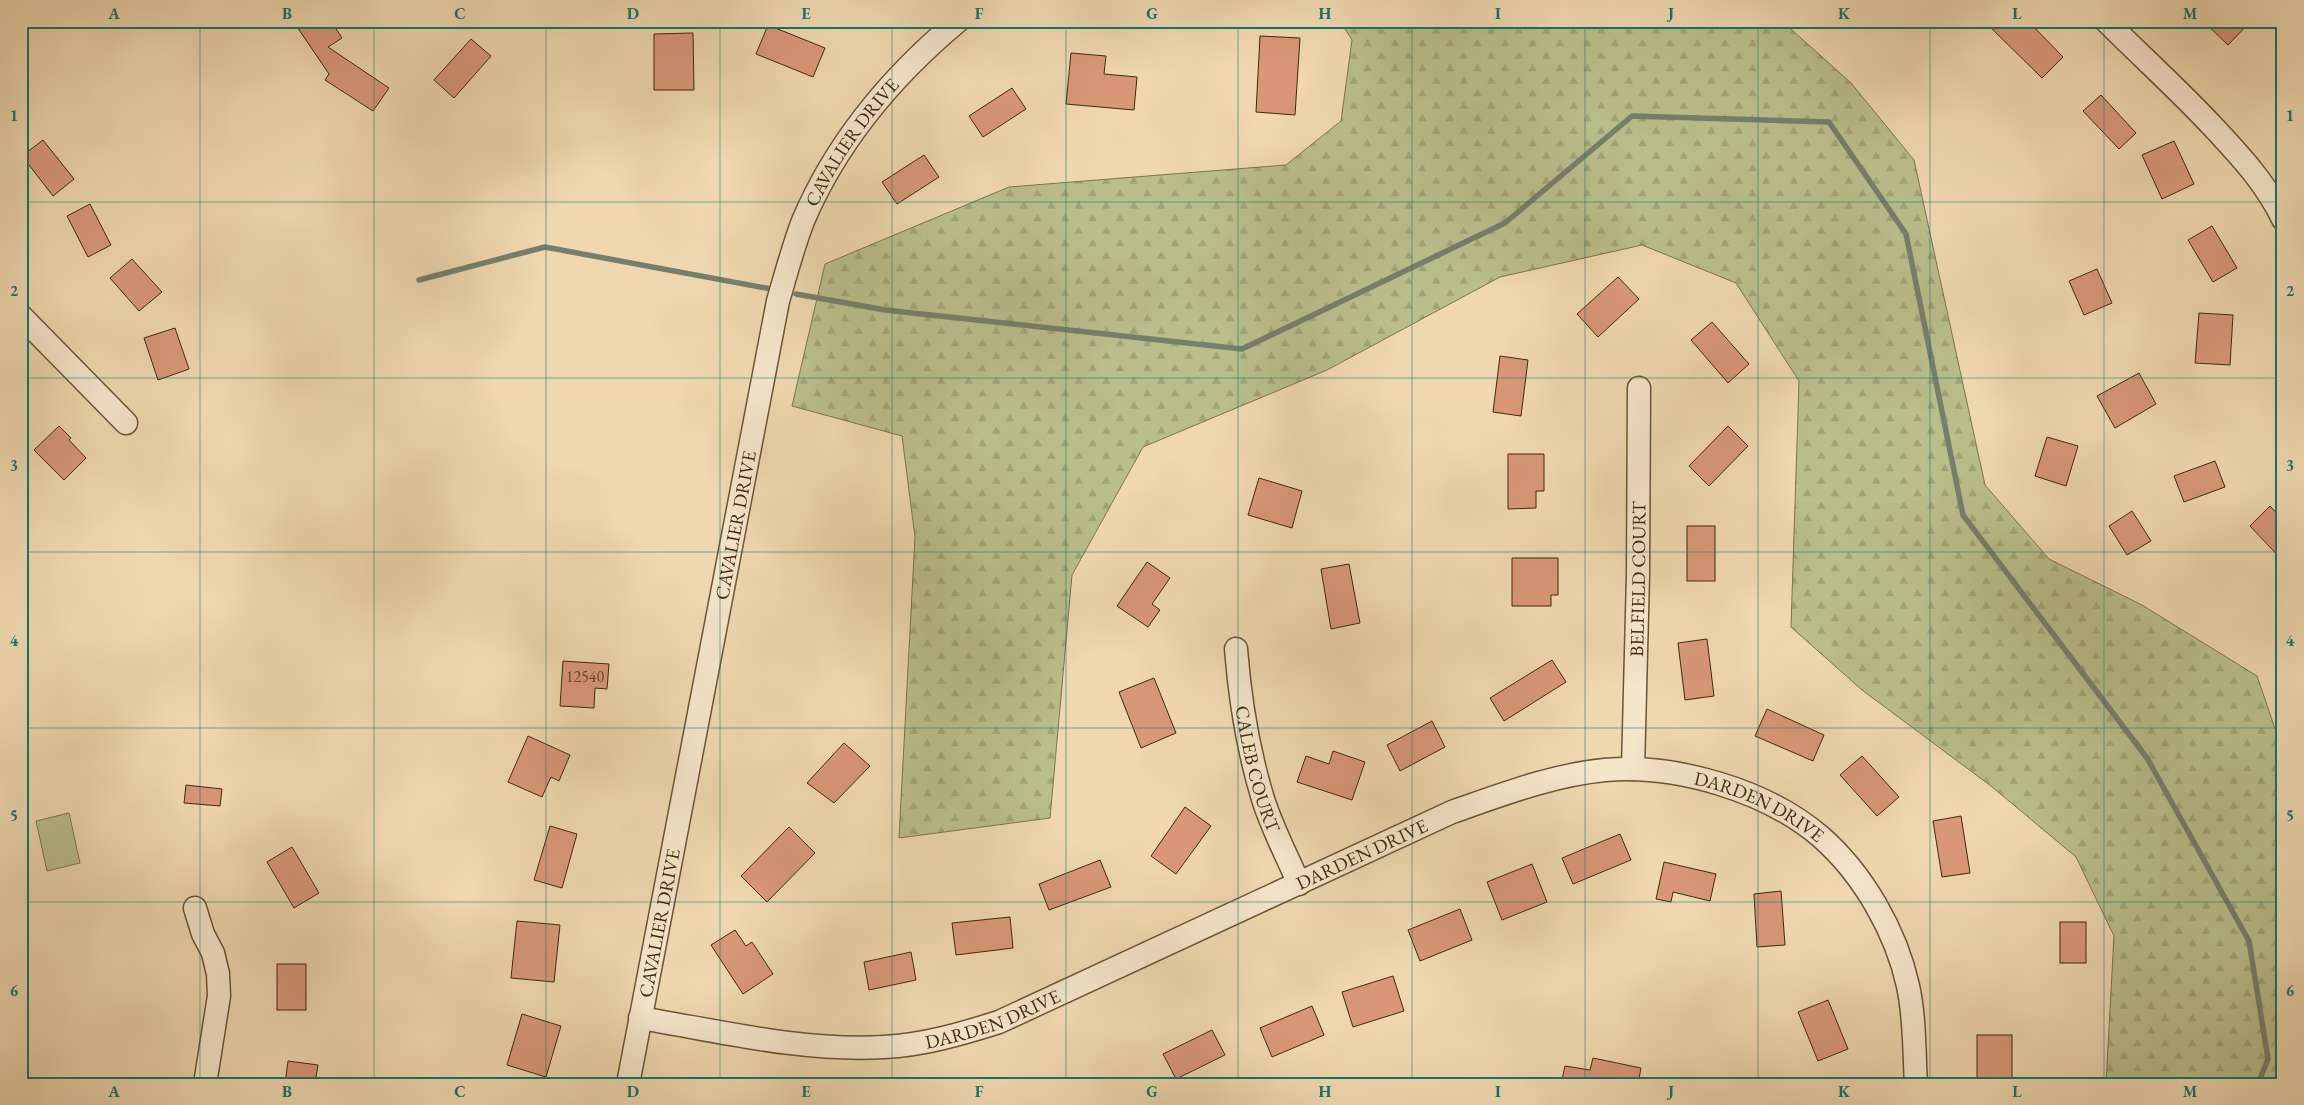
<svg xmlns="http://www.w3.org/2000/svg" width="2304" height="1105" font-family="'EB Garamond',serif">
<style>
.forest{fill:url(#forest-firs);stroke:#7c744c}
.green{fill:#b9be8b;stroke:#7c744c}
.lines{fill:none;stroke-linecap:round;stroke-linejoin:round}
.stream{stroke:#767f6d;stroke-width:5.5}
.building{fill:#d99778;stroke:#3f290d}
.minor-casing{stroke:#6b5436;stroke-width:25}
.minor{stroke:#f5e5cb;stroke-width:22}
.grid{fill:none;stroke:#0f766e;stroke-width:1;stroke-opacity:0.55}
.labels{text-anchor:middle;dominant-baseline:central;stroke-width:4;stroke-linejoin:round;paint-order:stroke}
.number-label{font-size:16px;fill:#664428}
.street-label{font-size:19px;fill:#3f290d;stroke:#f5e5cb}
.neatline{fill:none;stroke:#0f766e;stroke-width:2}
.grid-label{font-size:16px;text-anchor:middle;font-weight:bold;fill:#0f766e}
</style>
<defs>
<pattern id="forest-firs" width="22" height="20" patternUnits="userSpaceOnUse" patternTransform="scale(1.25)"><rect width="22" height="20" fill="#b9be8b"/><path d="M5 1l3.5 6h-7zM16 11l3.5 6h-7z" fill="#a0a377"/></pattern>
</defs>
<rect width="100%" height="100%" fill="#efd7af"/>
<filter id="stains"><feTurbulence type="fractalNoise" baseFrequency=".004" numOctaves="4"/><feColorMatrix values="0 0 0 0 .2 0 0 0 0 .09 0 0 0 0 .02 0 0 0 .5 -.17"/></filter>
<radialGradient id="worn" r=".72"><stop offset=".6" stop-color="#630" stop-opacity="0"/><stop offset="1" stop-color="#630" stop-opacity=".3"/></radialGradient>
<!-- forest -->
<path class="forest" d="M1340,21H1782L1851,83L1914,160L1985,485L2049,559L2142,605L2257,676L2283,752V1084H2106L2114,936L2076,857L1991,786L1862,690L1791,627L1799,381L1736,283L1642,245L1500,277L1327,370L1143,447L1072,575L1050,818L899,838L915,537L902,436L792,406L825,264L1009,187L1286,165L1341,121L1352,40Z"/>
<!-- green -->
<path class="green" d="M69,813L80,863L47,871L36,821Z"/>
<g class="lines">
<!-- stream -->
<g class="stream">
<path d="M419,280L545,247L771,289"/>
<path d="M796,294L885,310L1242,349L1505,223L1632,116L1829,122L1906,234L1963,515L2147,758L2249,941L2268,1059L2258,1084"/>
</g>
</g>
<!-- building -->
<g class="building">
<path d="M293,21H331L342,38L328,47L389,88L373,111L325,80L329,74Z"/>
<path d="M1984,21H2028L2063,57L2042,78Z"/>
<path d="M2203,21H2251L2228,45Z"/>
<path d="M768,25L825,48L813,77L756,54Z"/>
<path d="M693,33L694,90H654V34Z"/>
<path d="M1260,36L1300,38L1295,115L1256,112Z"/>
<path d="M471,39L491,56L454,98L434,80Z"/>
<path d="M1071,53L1106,56L1104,74L1137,77L1134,110L1066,104Z"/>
<path d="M1012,88L1026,109L983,137L969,116Z"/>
<path d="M2101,95L2136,133L2119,149L2083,111Z"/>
<path d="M43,140L74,179L53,196L22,156Z"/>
<path d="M2174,141L2194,184L2162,199L2142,155Z"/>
<path d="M924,155L939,177L897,204L882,182Z"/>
<path d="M90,204L111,245L88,257L67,216Z"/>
<path d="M2212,226L2237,268L2213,282L2188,240Z"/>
<path d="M132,259L162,292L139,311L110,278Z"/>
<path d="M2097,269L2112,303L2084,315L2069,281Z"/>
<path d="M1618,277L1639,299L1598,337L1577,314Z"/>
<path d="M2199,313L2233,315L2230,365L2195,363Z"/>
<path d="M1712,322L1749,364L1728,383L1691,340Z"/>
<path d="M175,328L189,369L158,380L144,338Z"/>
<path d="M1500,356L1528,360L1521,416L1493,412Z"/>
<path d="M2139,373L2156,404L2115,428L2097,396Z"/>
<path d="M59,426L71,438L69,440L86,458L64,480L34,450Z"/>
<path d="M1728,426L1748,446L1709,486L1689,466Z"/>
<path d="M2047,437L2078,446L2066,486L2035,476Z"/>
<path d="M1508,454H1544V491H1536V508L1508,509Z"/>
<path d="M2215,461L2225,487L2184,502L2174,476Z"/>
<path d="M1259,478L1302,491L1292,528L1248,515Z"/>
<path d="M2270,506L2283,520V561L2250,526Z"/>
<path d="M2132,511L2151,541L2127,555L2109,526Z"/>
<rect x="1687" y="526" width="28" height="55"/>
<path d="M1512,558H1558V595H1551V606H1512Z"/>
<path d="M1147,562L1170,578L1152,604L1160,610L1148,627L1117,606Z"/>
<path d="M1349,564L1360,623L1331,629L1321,569Z"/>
<path d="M1707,639L1714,696L1685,700L1678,643Z"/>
<path d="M1552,660L1566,682L1504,721L1490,698Z"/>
<path d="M563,661L609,664L607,689L595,688L594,708L560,706Z"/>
<path d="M1154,678L1176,733L1141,748L1119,692Z"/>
<path d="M1767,709L1824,735L1813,761L1755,736Z"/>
<path d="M1432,721L1445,747L1400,771L1387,745Z"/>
<path d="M528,736L570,755L559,781L551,777L542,797L508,782Z"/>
<path d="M844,743L870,766L834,803L807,783Z"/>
<path d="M1333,751L1365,762L1352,800L1297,782L1306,756L1329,764Z"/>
<path d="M1862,756L1899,797L1877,816L1840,775Z"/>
<path d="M186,785L222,789L220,806L184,803Z"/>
<path d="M1185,807L1211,826L1176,874L1151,856Z"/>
<path d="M1961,816L1970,873L1942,877L1933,821Z"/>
<path d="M550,826L577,834L562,888L534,880Z"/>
<path d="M789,827L815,853L767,902L741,876Z"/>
<path d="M1620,834L1631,860L1573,884L1562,858Z"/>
<path d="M292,847L319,893L294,908L267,862Z"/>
<path d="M1100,860L1111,887L1049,910L1039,884Z"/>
<path d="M1664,862L1716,874L1710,901L1673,892L1671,902L1656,899Z"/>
<path d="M1532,864L1547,902L1502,920L1487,882Z"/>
<path d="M1781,891L1785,945L1757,947L1754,894Z"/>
<path d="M1460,909L1472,940L1420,961L1408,930Z"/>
<path d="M1010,917L1013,948L956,955L952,923Z"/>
<path d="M517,921L560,925L554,982L511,978Z"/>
<rect x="2060" y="922" width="26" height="41"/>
<path d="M735,930L746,946L752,942L773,974L743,994L711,945Z"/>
<path d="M911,952L916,980L869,990L864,962Z"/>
<rect x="277" y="964" width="29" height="46"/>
<path d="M1393,976L1404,1011L1353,1027L1342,992Z"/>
<path d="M1828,1000L1848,1049L1818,1061L1798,1012Z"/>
<path d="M1312,1006L1324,1035L1272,1057L1260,1028Z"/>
<path d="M522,1014L561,1026L546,1077L507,1065Z"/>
<path d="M1212,1030L1225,1055L1176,1079L1163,1054Z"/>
<rect x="1977" y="1035" width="35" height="48"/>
<path d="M1593,1058L1641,1068L1638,1084H1561L1565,1066L1590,1070Z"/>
<path d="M288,1061L318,1065L315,1084H285Z"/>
</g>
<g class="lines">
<!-- minor casing -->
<g class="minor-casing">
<g id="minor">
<path d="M2106,21C2143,58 2182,93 2217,131C2243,159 2266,184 2283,219"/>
<path d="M21,316L126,423"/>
<path id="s1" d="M1236,649C1240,700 1248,750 1263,799C1272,828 1287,856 1299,884"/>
<path id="s2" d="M1633,769L1638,575L1639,388"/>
<path d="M195,908L203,934L213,953L218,974L219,996L205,1084"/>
<path id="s3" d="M640,1018C719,1031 804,1052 884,1047C924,1045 961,1034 999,1022L1452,812C1501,795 1552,775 1605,770C1676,764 1766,790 1821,837C1863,874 1896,931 1908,986C1915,1017 1914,1052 1916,1084"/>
<path id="s4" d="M628,1084L778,301C786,274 793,247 803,221C837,141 892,76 958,21"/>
</g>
</g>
<!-- minor -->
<use href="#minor" class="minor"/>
</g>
<!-- grid -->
<path class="grid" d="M200,21V1084M374,21V1084M546,21V1084M720,21V1084M892,21V1084M1066,21V1084M1238,21V1084M1412,21V1084M1585,21V1084M1758,21V1084M1930,21V1084M2104,21V1084M21,202H2283M21,378H2283M21,552H2283M21,728H2283M21,902H2283"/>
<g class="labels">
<!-- number labels -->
<g class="number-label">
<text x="585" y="676">12540</text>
</g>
<!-- street labels -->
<g class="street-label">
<text stroke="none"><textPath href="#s4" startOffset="974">CAVALIER DRIVE</textPath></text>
<text stroke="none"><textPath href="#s4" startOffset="569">CAVALIER DRIVE</textPath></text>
<text stroke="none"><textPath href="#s2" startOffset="190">BELFIELD COURT</textPath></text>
<text stroke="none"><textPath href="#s1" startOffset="122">CALEB COURT</textPath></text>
<text stroke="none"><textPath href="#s3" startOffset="1184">DARDEN DRIVE</textPath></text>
<text stroke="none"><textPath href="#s3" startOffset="764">DARDEN DRIVE</textPath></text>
<text stroke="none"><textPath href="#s4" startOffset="164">CAVALIER DRIVE</textPath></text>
<text stroke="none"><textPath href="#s3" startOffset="359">DARDEN DRIVE</textPath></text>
</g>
</g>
<!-- margin -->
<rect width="2304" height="1105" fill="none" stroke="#efd7af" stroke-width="55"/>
<rect x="28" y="28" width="2248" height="1050" class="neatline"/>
<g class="grid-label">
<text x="114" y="19">A</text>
<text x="287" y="19">B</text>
<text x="460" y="19">C</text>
<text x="633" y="19">D</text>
<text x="806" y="19">E</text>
<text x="979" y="19">F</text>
<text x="1152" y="19">G</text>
<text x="1325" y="19">H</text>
<text x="1498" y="19">I</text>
<text x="1671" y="19">J</text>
<text x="1844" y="19">K</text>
<text x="2017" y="19">L</text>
<text x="2190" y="19">M</text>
<text x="14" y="121">1</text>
<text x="2290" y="121">1</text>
<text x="14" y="296">2</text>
<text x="2290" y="296">2</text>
<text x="14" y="471">3</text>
<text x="2290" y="471">3</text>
<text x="14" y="646">4</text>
<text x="2290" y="646">4</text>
<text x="14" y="821">5</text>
<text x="2290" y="821">5</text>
<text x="14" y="996">6</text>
<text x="2290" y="996">6</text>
<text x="114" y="1097">A</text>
<text x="287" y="1097">B</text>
<text x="460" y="1097">C</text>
<text x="633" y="1097">D</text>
<text x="806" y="1097">E</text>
<text x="979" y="1097">F</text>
<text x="1152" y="1097">G</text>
<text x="1325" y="1097">H</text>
<text x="1498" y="1097">I</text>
<text x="1671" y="1097">J</text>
<text x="1844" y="1097">K</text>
<text x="2017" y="1097">L</text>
<text x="2190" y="1097">M</text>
</g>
<rect width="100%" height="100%" filter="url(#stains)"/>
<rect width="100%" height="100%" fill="url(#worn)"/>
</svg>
